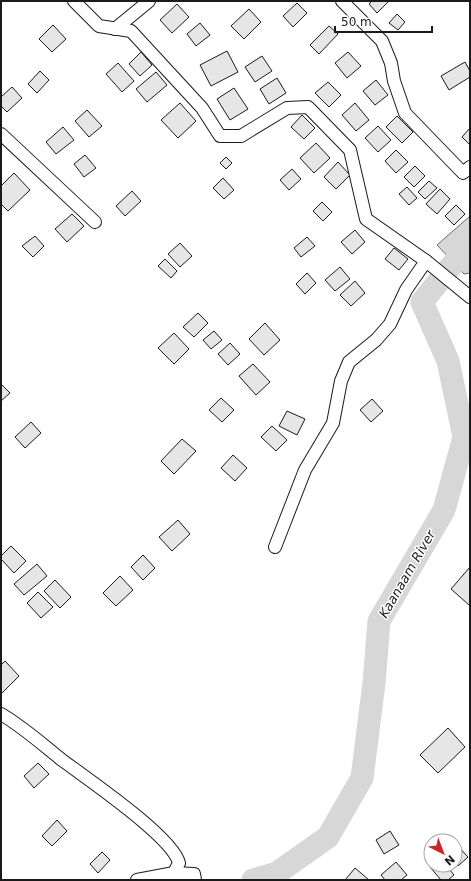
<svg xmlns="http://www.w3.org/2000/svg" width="471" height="881" font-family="'DejaVu Sans',sans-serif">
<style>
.water{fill:#d7d7d7;stroke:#6a6a6a}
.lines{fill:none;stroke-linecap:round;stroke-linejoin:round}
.river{stroke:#d7d7d7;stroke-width:23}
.building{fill:#e6e6e6;stroke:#1a1a1a}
.street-casing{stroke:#1a1a1a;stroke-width:14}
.street{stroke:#fff;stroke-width:12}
.labels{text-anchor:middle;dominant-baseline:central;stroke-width:3;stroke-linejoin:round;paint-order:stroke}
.water-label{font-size:13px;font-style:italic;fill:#1a1a1a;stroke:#fff}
</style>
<rect width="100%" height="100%" fill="#fff"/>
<!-- water -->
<path class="water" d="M470,216V273L464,274L437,245Z"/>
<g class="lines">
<!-- river -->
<path class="river" d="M253,880L277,873L328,837L362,778L374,683L379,621L444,510L464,437L448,361L422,302L470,243"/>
</g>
<!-- building -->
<g class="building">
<path d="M372,1H389L377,13L369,4Z"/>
<path d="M297,3L307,13L293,27L283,16Z"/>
<path d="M177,4L189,17L172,33L160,20Z"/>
<path d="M249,9L261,22L244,39L231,26Z"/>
<path d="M397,14L405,22L398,30L389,23Z"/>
<path d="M200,23L210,35L196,46L187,34Z"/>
<path d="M53,25L66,39L52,52L39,39Z"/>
<path d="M329,26L338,34L319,54L310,45Z"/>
<path d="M227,51L238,72L211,86L200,65Z"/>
<path d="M141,52L152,65L140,76L129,64Z"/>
<path d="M348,52L361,66L347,78L335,63Z"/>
<path d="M262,56L272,71L255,82L245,67Z"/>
<path d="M465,62L470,71V77L449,90L441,76Z"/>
<path d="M118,63L134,81L122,92L106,74Z"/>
<path d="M40,71L49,80L37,93L28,84Z"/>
<path d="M156,72L167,85L147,102L136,89Z"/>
<path d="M277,78L286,93L269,104L260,89Z"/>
<path d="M376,80L388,95L375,105L363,91Z"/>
<path d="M328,82L341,95L329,107L315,93Z"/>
<path d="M12,87L22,98L7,112L1,106V97Z"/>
<path d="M234,88L248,109L230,120L217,99Z"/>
<path d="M180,103L196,121L178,138L161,120Z"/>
<path d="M355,103L369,120L356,131L342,115Z"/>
<path d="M87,110L102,126L89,137L75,121Z"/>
<path d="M302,115L315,128L304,139L291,127Z"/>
<path d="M397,116L413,132L402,143L386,127Z"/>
<path d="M378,126L391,140L378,152L365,138Z"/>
<path d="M63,127L74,140L56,154L46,142Z"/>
<path d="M470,128V145L462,137Z"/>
<path d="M316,143L330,158L314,173L300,158Z"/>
<path d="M396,150L408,162L396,173L385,161Z"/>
<path d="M85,155L96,168L84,177L74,164Z"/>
<path d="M226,157L232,163L226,169L220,163Z"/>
<path d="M338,162L350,175L336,189L324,177Z"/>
<path d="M415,166L425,176L414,187L404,177Z"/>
<path d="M292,169L301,179L289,190L280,180Z"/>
<path d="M14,173L30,190L8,211L1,204V186Z"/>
<path d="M223,178L234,190L224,199L213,188Z"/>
<path d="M429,181L437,188L425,199L418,192Z"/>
<path d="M407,187L417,198L409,205L399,194Z"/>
<path d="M440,189L450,199L437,214L426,204Z"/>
<path d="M132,191L141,201L125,216L116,206Z"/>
<path d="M322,202L332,212L323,221L313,211Z"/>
<path d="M456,205L465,214L454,225L445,216Z"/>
<path d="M72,214L84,226L67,242L55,229Z"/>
<path d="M355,230L365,242L352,254L341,242Z"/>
<path d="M35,236L44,246L33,257L22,246Z"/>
<path d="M307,237L315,246L301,257L294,248Z"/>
<path d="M180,243L192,256L180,267L168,254Z"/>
<path d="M394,248L408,259L399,270L385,259Z"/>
<path d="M165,259L177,271L171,278L158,266Z"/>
<path d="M340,267L350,279L335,291L325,280Z"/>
<path d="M307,273L316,283L305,294L296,284Z"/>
<path d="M355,281L365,293L351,306L340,295Z"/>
<path d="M198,313L208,323L194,337L183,327Z"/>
<path d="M265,323L280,340L264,355L249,339Z"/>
<path d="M214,331L222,340L211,349L203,340Z"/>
<path d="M174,333L189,349L174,364L158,348Z"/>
<path d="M230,343L240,354L228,365L218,354Z"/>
<path d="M253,364L270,382L256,395L239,376Z"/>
<path d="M2,385L10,393L1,401V386Z"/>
<path d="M221,398L234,410L222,422L209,410Z"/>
<path d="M372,399L383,411L371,422L360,410Z"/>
<path d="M287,411L305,419L297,435L279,426Z"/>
<path d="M31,422L41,433L25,448L15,437Z"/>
<path d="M272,426L287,440L276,451L261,437Z"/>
<path d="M182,439L196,451L174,474L161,461Z"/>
<path d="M233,455L247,468L235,481L221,468Z"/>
<path d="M178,520L190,534L172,551L159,537Z"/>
<path d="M11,546L26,561L14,573L1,559V556Z"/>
<path d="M143,555L155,568L143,580L131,567Z"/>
<path d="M37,564L47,576L24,595L14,584Z"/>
<path d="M470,567V605H469L451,589Z"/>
<path d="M120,576L133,590L116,606L103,593Z"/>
<path d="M55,580L71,597L60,608L44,591Z"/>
<path d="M38,592L53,607L41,618L27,603Z"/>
<path d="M5,661L19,676L1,694V665Z"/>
<path d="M448,728L465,747L438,773L420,755Z"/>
<path d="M38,763L49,774L34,788L24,776Z"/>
<path d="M57,820L67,831L52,846L42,836Z"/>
<path d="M390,831L399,845L384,854L376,840Z"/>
<path d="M455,843L468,857L458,866L455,862Z"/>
<path d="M102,852L110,860L98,873L90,864Z"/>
<path d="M396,862L407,875L401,880H385L381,875Z"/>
<path d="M432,865H446L454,875L448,880H441L430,867Z"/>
<path d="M355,868L369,880H345Z"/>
</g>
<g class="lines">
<!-- street casing -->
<g class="street-casing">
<g id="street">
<path d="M74,1L99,26L131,31L202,108L220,136H241L287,108L308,107L350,150L366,219L426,261L470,297"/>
<path d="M342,1L382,41L391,63L394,81L405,113L463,173L470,167"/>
<path d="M115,29L149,1"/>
<path d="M1,134L95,222"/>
<path d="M275,547L305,470L333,423L341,381L349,362L376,340L390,324L406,290L426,261"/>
<path d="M1,714C23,727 42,744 62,760C86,778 173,837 179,863L174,873"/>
<path d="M137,880L174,873L194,874L195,880"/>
</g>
</g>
<!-- street -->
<use href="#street" class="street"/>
</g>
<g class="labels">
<!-- water labels -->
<g class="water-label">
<text transform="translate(407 574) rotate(-60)">Kaanaam River</text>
</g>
</g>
<!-- border -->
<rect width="471" height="881" fill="none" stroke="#1a1a1a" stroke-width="4"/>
<!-- north arrow -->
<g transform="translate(443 853) rotate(138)"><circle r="19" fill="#ffffff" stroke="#a3a3a3"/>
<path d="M0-3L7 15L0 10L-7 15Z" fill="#c62828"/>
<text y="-6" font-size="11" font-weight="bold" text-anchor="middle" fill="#1a1a1a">N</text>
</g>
<!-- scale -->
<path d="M335 26v6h97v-6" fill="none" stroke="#1a1a1a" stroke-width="2"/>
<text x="341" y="26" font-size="12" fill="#1a1a1a" stroke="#ffffff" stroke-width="3" paint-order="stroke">50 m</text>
</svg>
